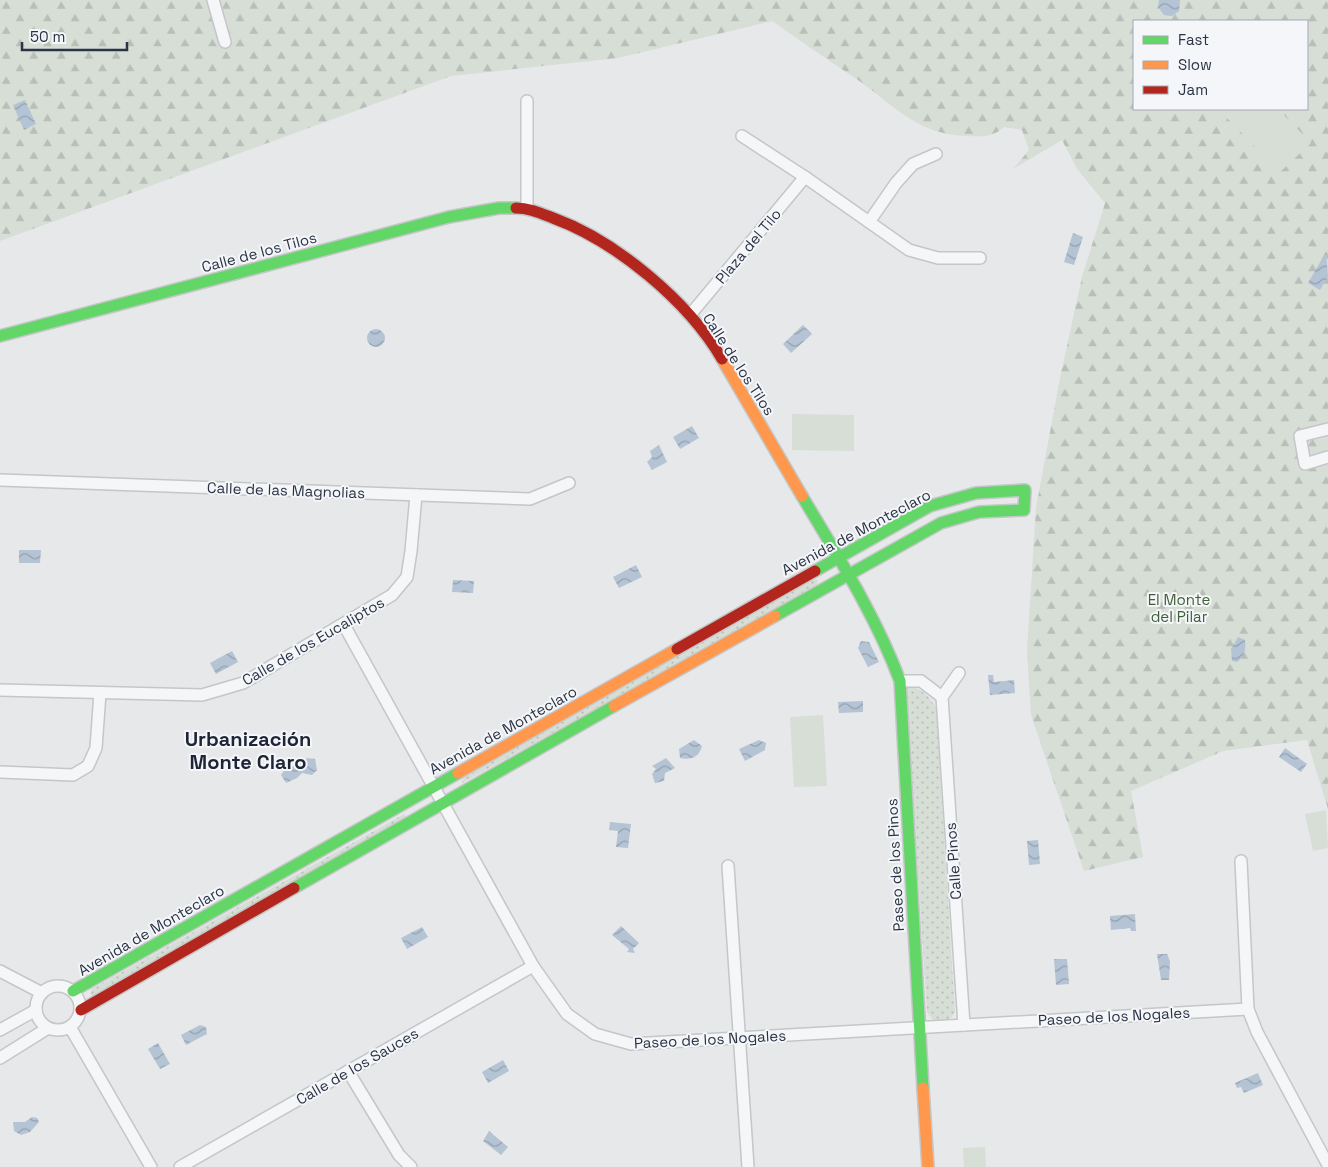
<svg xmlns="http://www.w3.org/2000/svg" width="1328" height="1167" font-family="'Space Grotesk',sans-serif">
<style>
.forest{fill:url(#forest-firs);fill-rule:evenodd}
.park{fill:#d6ded6}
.garden{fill:url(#garden-dots)}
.water{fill:url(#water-waves)}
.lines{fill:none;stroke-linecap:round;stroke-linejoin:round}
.street-casing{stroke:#c4c6c8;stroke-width:14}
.fast-casing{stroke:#c4c6c8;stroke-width:14}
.slow-casing{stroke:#c4c6c8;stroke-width:14}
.jam-casing{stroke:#c4c6c8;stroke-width:14}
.street{stroke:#f5f6f7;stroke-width:11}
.fast{stroke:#63d668;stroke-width:11}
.slow{stroke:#ff974d;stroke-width:11}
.jam{stroke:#b3261e;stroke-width:11}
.labels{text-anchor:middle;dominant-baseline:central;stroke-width:4;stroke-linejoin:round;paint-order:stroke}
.street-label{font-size:15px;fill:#2b3445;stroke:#f4f6f9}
.park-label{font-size:15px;fill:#3f6138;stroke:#f4f6f9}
.district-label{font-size:20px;font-weight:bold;fill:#1d2536;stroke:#f4f6f9}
</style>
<defs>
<pattern id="forest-firs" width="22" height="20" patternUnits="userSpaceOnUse" patternTransform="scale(1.25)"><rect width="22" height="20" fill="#d6ded6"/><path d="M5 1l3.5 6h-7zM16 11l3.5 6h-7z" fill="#b8bfb9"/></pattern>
<pattern id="garden-dots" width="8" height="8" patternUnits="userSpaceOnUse" patternTransform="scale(1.25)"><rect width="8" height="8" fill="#d6ded6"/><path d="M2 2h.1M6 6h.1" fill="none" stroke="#b8bfb9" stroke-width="1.8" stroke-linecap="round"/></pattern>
<pattern id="water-waves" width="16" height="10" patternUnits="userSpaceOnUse" patternTransform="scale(1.25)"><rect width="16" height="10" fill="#b4c4d5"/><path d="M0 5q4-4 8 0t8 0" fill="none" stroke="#93a0af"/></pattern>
</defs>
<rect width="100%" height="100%" fill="#e6e8ea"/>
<!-- forest -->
<path class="forest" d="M0,0H1328V809L1307,740L1223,751L1131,791L1143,857L1084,871L1031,715L1027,650L1036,508L1060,378L1082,277L1105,203L1077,169L1062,140L1013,169L1029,150L1022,130L1004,127C993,137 983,137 968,136C918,135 896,107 858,80C829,61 801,41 772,21L618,58L451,76L0,241ZM1134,21H1307V109H1134Z"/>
<!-- park -->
<g class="park">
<path d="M1218,109H1278L1311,143L1280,172Z"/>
<path d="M792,414L854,415V451L792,450Z"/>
<path d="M823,715L827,786L794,787L790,717Z"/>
<path d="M1326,810L1328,848L1313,851L1305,814Z"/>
<path d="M985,1147L986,1167H964L963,1148Z"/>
</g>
<!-- garden -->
<g class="garden">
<path d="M812,579L818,580L817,586L462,783L463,778Z"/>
<path d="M906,687C922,687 927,695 936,707L955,1012L949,1020L934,1021L927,1012Z"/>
<path d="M404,814L407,818L96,996L90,995L92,989Z"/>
</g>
<!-- water -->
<g class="water">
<path d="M1159,0H1180L1179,11L1172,16L1164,15L1158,7Z"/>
<path d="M25,100L36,124L24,130L13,105Z"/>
<path d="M1073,233L1083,237L1074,265L1064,262Z"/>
<path d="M1326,252L1328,277L1320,290L1308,283Z"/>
<path d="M803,325L812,334L791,353L783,344Z"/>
<circle cx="376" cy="338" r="9"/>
<path d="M692,426L699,438L680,449L673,437Z"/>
<path d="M659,445L667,462L652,470L647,462L652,457L650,451Z"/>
<path d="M19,550H41L40,563H19Z"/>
<path d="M636,565L642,577L619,588L613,577Z"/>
<path d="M453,580L474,581L473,593L452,592Z"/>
<path d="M1238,637L1245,640C1246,650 1245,656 1237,662L1232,661L1231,649Z"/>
<path d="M861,641L869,642L879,662L868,667L858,648Z"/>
<path d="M232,651L238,662L216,674L210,663Z"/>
<path d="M988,675H993L994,682L1014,680L1015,693L990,695Z"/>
<path d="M863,701V712L839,713L838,702Z"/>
<path d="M694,740L702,746C699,758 690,760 680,758L679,749Z"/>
<path d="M759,740L766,743L765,750L745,761L739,749Z"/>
<path d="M1285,748L1307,764L1301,772L1279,757Z"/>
<path d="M307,758L315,759L317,770L312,775L302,773L297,778L286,783L281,775L286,768L301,764Z"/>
<path d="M666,758L675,768L665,773L664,781L655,783L652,774L656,769L652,766Z"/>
<path d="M610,822L631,824L628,848L616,847L618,831L609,830Z"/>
<path d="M1038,840L1040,864L1029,865L1027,841Z"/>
<path d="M1135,914L1136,931H1131L1130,928L1111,930L1110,916Z"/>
<path d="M621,926L639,943L633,949L635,953L627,952L629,949L612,935Z"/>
<path d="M422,927L428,937L407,949L401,938Z"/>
<path d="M1157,954H1167L1170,961L1169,980H1161Z"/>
<path d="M1054,959H1067L1069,984L1056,985Z"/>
<path d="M200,1025L206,1027L207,1034L186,1045L181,1035Z"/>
<path d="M158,1043L170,1064L160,1069L148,1049Z"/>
<path d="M503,1060L509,1071L488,1083L482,1072Z"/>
<path d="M1258,1073L1263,1085L1244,1093L1241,1087L1237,1088L1235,1083Z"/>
<path d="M32,1117L37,1118L39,1122L30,1132L21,1135L14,1131L13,1122H25Z"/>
<path d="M489,1131L508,1147L501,1155L483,1141Z"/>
</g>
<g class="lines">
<!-- street casing -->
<g class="street-casing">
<g id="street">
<path d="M213,0L225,42"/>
<path d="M742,136L805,177L909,250L938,258H980"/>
<path d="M527,208V101"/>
<path d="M869,222L896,183L913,164L936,154"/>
<path d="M690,315L805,177"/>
<path d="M1328,429L1300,436L1305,464L1328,457"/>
<path d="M0,480L530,499L569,483"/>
<path d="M344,625L533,966L567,1014L595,1034L631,1044L1248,1009"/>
<path d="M959,673L942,697L964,1025"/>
<path d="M900,681H921L942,697"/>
<path d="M0,690L202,695L243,683L392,595L407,577L411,551L416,495"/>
<path d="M0,772L73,775L88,766L96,748L100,693"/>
<path d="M1241,861L1248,1009L1257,1032L1328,1165"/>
<path d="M728,866L748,1167"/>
<path d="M0,971L42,993"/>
<circle cx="58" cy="1008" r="22"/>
<path d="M70,1027L151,1167"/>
<path d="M0,1030L36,1010"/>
<path d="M0,1058L48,1028"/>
<path d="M348,1071L399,1155L411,1167"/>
<path d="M180,1167L533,966"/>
</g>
</g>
<!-- fast casing -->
<g class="fast-casing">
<g id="fast">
<path d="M0,336L449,217L499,208H516"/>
<path d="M802,496C837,555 876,616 900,681L923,1088"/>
<path d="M775,616L941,523L979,512L1024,510L1025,490L976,493L930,506L815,571"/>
<path d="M294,888L614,706"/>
<path d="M73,991L458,773"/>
</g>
</g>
<!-- slow casing -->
<g class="slow-casing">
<g id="slow">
<path d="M722,359L802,496"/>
<path d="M614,706L775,616"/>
<path d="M458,773L677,649"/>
<path d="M923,1088L928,1167"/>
</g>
</g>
<!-- jam casing -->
<g class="jam-casing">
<g id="jam">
<path d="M516,208C529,208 540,213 553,218C616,241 688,301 722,359"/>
<path d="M677,649L815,571"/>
<path d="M81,1010L294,888"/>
</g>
</g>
<!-- street -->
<use href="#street" class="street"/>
<!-- fast -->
<use href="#fast" class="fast"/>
<!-- slow -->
<use href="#slow" class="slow"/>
<!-- jam -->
<use href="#jam" class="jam"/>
</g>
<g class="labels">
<!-- street labels -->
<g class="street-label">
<text transform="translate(748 246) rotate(-50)">Plaza del Tilo</text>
<text transform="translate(259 252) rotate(-15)">Calle de los Tilos</text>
<text transform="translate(739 364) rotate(57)">Calle de los Tilos</text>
<text transform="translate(286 490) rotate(2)">Calle de las Magnolias</text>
<text transform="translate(856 532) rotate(-28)">Avenida de Monteclaro</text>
<text transform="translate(313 641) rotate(-30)">Calle de los Eucaliptos</text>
<text transform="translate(503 730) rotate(-29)">Avenida de Monteclaro</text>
<text transform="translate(953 861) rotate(-94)">Calle Pinos</text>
<text transform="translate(895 865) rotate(-93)">Paseo de los Pinos</text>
<text transform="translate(151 930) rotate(-30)">Avenida de Monteclaro</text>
<text transform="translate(1114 1016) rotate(-3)">Paseo de los Nogales</text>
<text transform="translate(710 1039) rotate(-3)">Paseo de los Nogales</text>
<text transform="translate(357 1066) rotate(-30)">Calle de los Sauces</text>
</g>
<!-- park labels -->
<g class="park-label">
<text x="1179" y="599">El Monte<tspan x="1179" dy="17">del Pilar</tspan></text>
</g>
<!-- district labels -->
<g class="district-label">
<text x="248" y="739">Urbanización<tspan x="248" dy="23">Monte Claro</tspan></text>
</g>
</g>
<!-- legend -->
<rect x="1133" y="20" width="175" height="90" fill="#f4f6f9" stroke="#a4a8b1"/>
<rect x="1143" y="36" width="25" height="8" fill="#63d668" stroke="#a4a8b1"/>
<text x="1178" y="45" font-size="15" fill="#2b3445">Fast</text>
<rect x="1143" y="61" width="25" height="8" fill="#ff974d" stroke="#a4a8b1"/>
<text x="1178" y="70" font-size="15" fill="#2b3445">Slow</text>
<rect x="1143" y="86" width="25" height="8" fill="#b3261e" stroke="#a4a8b1"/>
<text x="1178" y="95" font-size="15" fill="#2b3445">Jam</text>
<!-- scale -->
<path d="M22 42v8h105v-8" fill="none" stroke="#2b3445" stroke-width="2.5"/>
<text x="30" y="42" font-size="15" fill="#2b3445" stroke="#f4f6f9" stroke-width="4" paint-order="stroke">50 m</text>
</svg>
